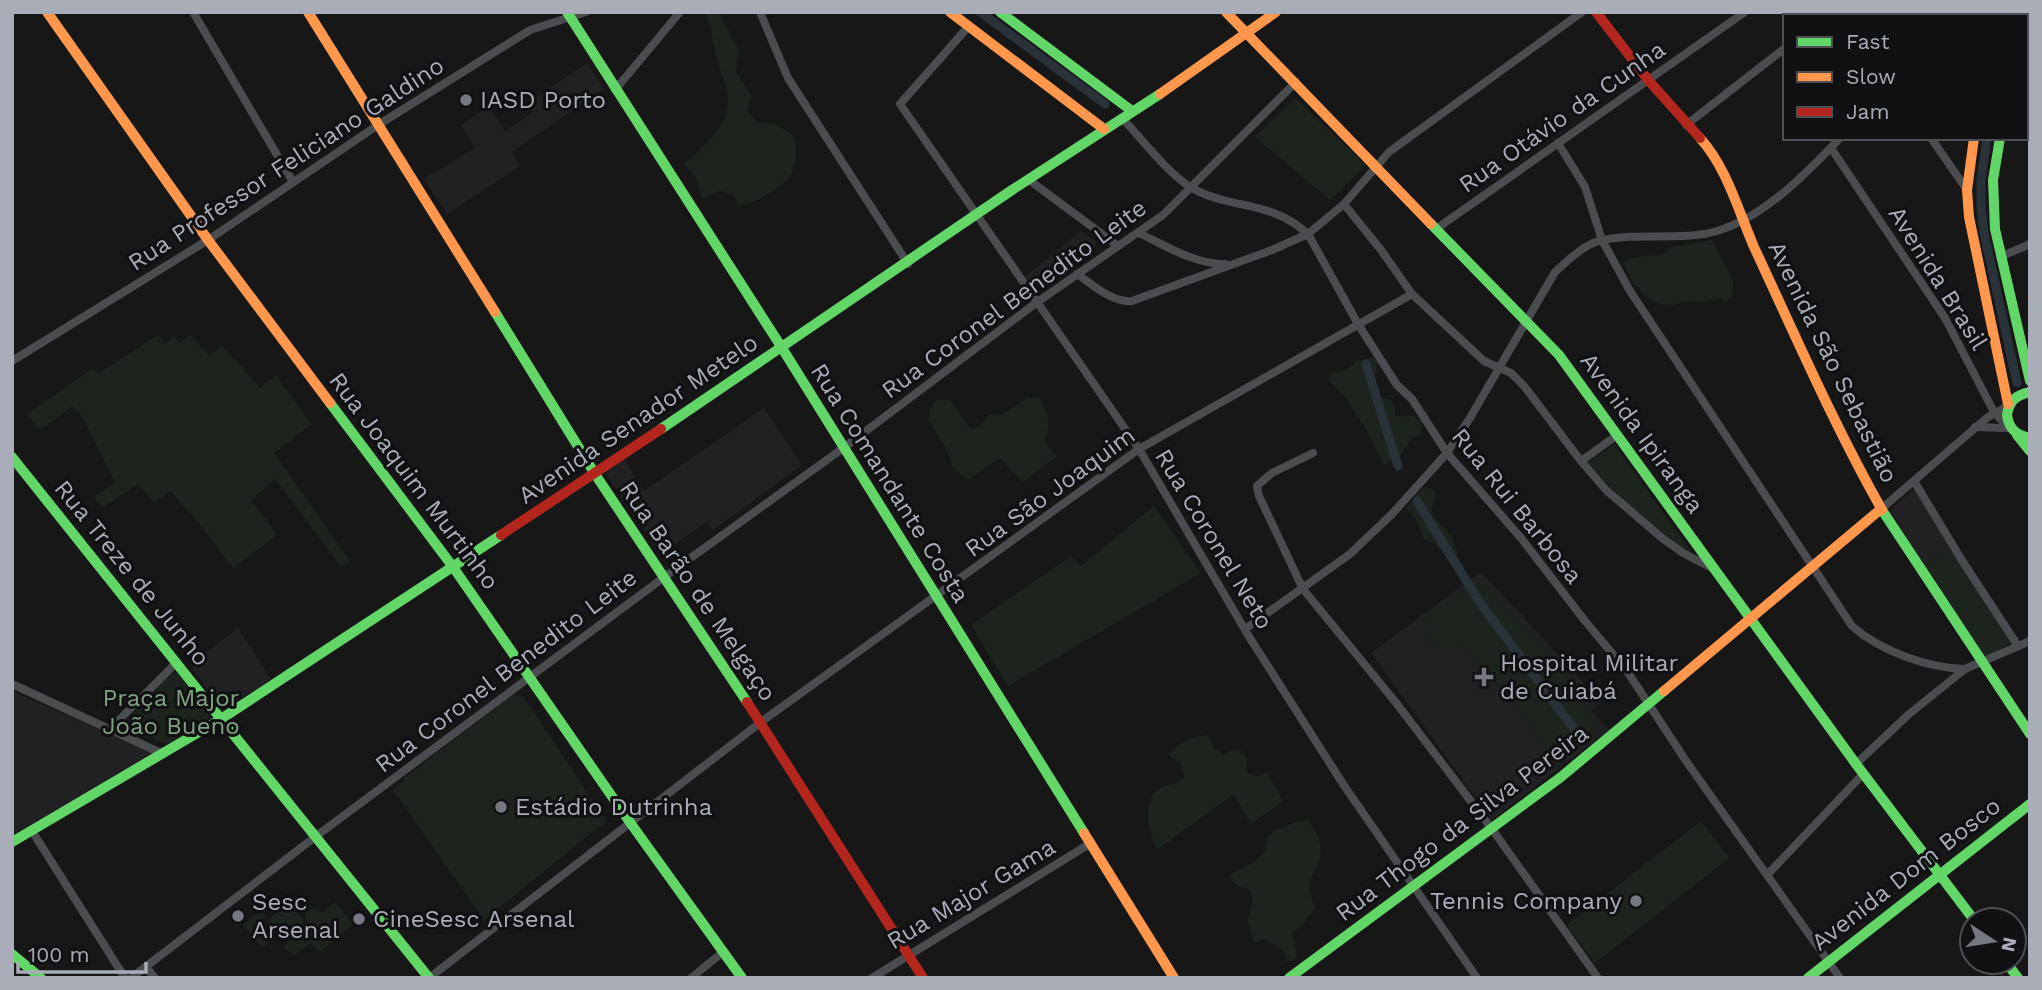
<svg xmlns="http://www.w3.org/2000/svg" width="2042" height="990" font-family="'Work Sans',sans-serif">
<style>
.built{fill:#212123}
.green{fill:#1d241e}
.lines{fill:none;stroke-linecap:round;stroke-linejoin:round}
.canal{stroke:#2a3239;stroke-width:9}
.street{stroke:#4b4c50;stroke-width:8}
.fast{stroke:#63d668;stroke-width:10}
.slow{stroke:#ff974d;stroke-width:10}
.jam{stroke:#b3261e;stroke-width:10}
.poi-dot{fill:#757880;stroke:#111113;stroke-width:2.5}
.labels{text-anchor:middle;dominant-baseline:central;stroke-width:6;stroke-linejoin:round;paint-order:stroke}
.poi-label{font-size:24px;fill:#a8adb8;stroke:#111113;text-anchor:start}
.street-label{font-size:24px;fill:#a8adb8;stroke:#111113}
.park-label{font-size:24px;fill:#7fa381;stroke:#111113}
</style>
<rect width="100%" height="100%" fill="#171717"/>
<!-- built -->
<g class="built">
<path d="M587,63L604,89L512,152L520,166L447,214L424,179L475,148L461,125L489,106L505,131L532,113L527,103Z"/>
<path d="M1081,231L1096,242V246L1034,287H1030L1024,278Z"/>
<path d="M764,408L802,465L713,530L707,522L660,554L605,472L624,459L644,491Z"/>
<path d="M1915,488L1951,548L1923,565L1891,511L1893,507Z"/>
<path d="M1481,572L1602,702L1591,711L1609,730L1492,820L1371,653Z"/>
<path d="M238,628L271,679L222,711L190,665Z"/>
<path d="M12,691L155,754L12,835Z"/>
</g>
<!-- green -->
<g class="green">
<path d="M704,12H719L739,51L736,71L751,96L747,111L757,122L776,124L794,136C799,164 795,178 770,193C759,199 750,204 738,205L734,195L720,191L702,199L696,177L683,163C692,159 697,152 704,145C739,113 728,94 716,55C711,37 714,30 704,12Z"/>
<path d="M1295,98L1366,165L1330,200L1255,137Z"/>
<path d="M1712,240L1733,280L1732,297L1726,302L1720,298L1701,303C1691,298 1683,304 1673,305C1648,306 1630,283 1624,262L1635,257L1664,254L1672,247Z"/>
<path d="M158,335L164,344L174,336L179,343L191,335L209,356L222,346L260,388L276,375L311,424L274,453L350,561L341,567L275,479L251,500L277,535L233,568L199,523L170,491L154,502L138,484L102,508L94,497L115,482L83,418L73,406L40,430L27,414L93,368L98,374Z"/>
<path d="M1373,357L1378,363L1374,380L1380,398L1390,399L1395,406V417L1411,415L1421,421V435L1411,439L1401,456L1383,465L1369,435L1347,399L1328,379L1334,372L1346,370L1356,362Z"/>
<path d="M1027,398H1040C1048,413 1051,423 1045,439L1048,447L1057,456L1023,482L1000,458L968,480L953,467L945,446L929,421L930,408L936,400H950C959,410 962,421 972,429L980,426L989,415H1002Z"/>
<path d="M1614,444L1692,553C1665,547 1607,485 1588,463Z"/>
<path d="M1428,487L1433,489L1437,497C1426,515 1435,517 1446,530C1452,536 1456,547 1458,556L1451,564L1435,543L1424,540L1417,520L1406,508L1423,488Z"/>
<path d="M1154,506L1201,573L1008,686L971,625L1071,556L1081,566Z"/>
<path d="M1951,548L2012,642L1984,657L1923,565Z"/>
<path d="M1475,581C1490,585 1496,595 1503,608L1587,693L1592,703L1589,709L1597,736L1558,766C1540,742 1487,660 1465,649C1459,646 1440,647 1432,646L1426,630L1424,617L1449,598L1464,592Z"/>
<path d="M176,672L209,714L208,720L167,744L126,730V722L132,715L171,673Z"/>
<path d="M514,694L521,695L532,709L606,821L484,920L393,790L404,781L403,779Z"/>
<path d="M1208,735L1214,749L1224,755L1233,749L1241,751L1247,758V773L1257,776L1267,772L1283,801L1251,824L1234,794L1158,849C1147,836 1142,797 1160,788C1172,783 1171,789 1184,777L1181,764L1169,755C1178,742 1193,736 1208,735Z"/>
<path d="M1299,821H1309C1318,832 1324,850 1318,864C1316,869 1312,874 1310,880C1308,889 1311,899 1315,908L1305,922L1292,933L1297,955L1293,961H1286L1284,951L1264,939L1254,943L1248,921L1253,898L1249,889L1239,887L1229,877L1237,870L1251,864L1265,852L1267,839L1273,831Z"/>
<path d="M1701,821L1729,858L1595,963L1567,925Z"/>
<path d="M278,896L284,903L281,902L270,910L264,909L265,919L256,920L259,929L270,938L269,942L262,948L243,925Z"/>
<path d="M335,902L353,924L320,952L311,943L294,955L284,948L287,942L294,939L284,924H281L274,931L266,926C273,908 299,902 305,925L309,928L311,925L306,919V912L315,908L323,912Z"/>
</g>
<g class="lines">
<!-- canal -->
<g class="canal">
<path d="M980,12L1105,104"/>
<path d="M2026,66L2030,58"/>
<path d="M1987,138L1981,180V208L1984,233L2017,383"/>
<path d="M1366,364L1398,466"/>
<path d="M1417,501L1480,603L1577,733"/>
</g>
<!-- street -->
<g class="street">
<path d="M193,12L293,182"/>
<path d="M760,12L788,78L908,264"/>
<path d="M1786,12L1788,16"/>
<path d="M1855,12L1857,16"/>
<path d="M2013,12L2015,16"/>
<path d="M1833,16L1839,12"/>
<path d="M1974,16L1980,12"/>
<path d="M968,27L900,104L1139,449L1248,635L1343,784L1477,978"/>
<path d="M615,90L680,12"/>
<path d="M1122,118C1142,139 1167,173 1192,188C1230,210 1270,199 1308,234L1358,324L1397,385L1412,399L1447,453L1521,538L1585,621L1627,671L1686,761L1840,978"/>
<path d="M1686,125L1785,48"/>
<path d="M1931,138L1967,190"/>
<path d="M1558,143L1585,187L1602,240L1630,291L1852,626C1880,651 1928,668 1965,669"/>
<path d="M1831,148L1945,318L1994,412L2009,428"/>
<path d="M1029,180L1118,246"/>
<path d="M1344,204L1381,250L1412,294L1484,361L1511,373L1524,386L1581,461L1606,490L1662,538L1683,553L1710,567"/>
<path d="M1436,229L1745,12"/>
<path d="M1139,233C1166,246 1194,264 1225,264"/>
<path d="M2000,257L2030,244"/>
<path d="M1077,274C1092,284 1112,303 1132,301L1272,250L1308,234L1344,204L1389,152L1582,12"/>
<path d="M12,361L208,240L378,125L530,30L586,12"/>
<path d="M1975,427L2007,428"/>
<path d="M1313,453L1272,473L1257,486L1259,496L1303,589L1397,704L1492,829L1598,978"/>
<path d="M1581,461L1616,436"/>
<path d="M1914,481L1963,562L2018,646"/>
<path d="M1881,509L1988,417L2008,406"/>
<path d="M1245,629L1350,554L1392,514L1447,453L1470,418L1555,272C1565,263 1576,252 1589,245C1621,229 1677,243 1717,231C1763,218 1807,173 1840,138"/>
<path d="M12,684L163,754"/>
<path d="M109,730L177,662"/>
<path d="M1856,764L1908,715L1965,669L2030,641"/>
<path d="M32,831L125,978"/>
<path d="M1768,874L1864,773"/>
<path d="M146,967L155,978"/>
<path d="M131,978L315,837L663,578L846,446L1036,303L1163,215L1296,82"/>
<path d="M429,978L761,722L1139,449L1412,294"/>
<path d="M691,978L723,952"/>
<path d="M872,978L1091,843"/>
</g>
<!-- fast -->
<g class="fast">
<path d="M567,12L782,348L1084,833"/>
<path d="M1000,12L1132,111"/>
<path d="M2026,90L2030,85"/>
<path d="M2000,138L1993,180L1995,229L2030,381"/>
<path d="M1431,224L1559,355L1856,764L1974,920"/>
<path d="M495,312L595,474L747,702"/>
<path d="M2030,392C2016,395 2009,401 2007,415C2009,429 2016,435 2030,438"/>
<path d="M330,403L453,567L629,821L742,978"/>
<path d="M661,429L1012,190L1160,94"/>
<path d="M2017,435L2030,451"/>
<path d="M12,457L221,719L12,842"/>
<path d="M1882,510L2030,734"/>
<path d="M12,954L41,978"/>
<path d="M2006,962L2018,978"/>
<path d="M429,978L221,719L501,535"/>
<path d="M1289,978L1561,777L1664,691"/>
<path d="M1808,978L2030,804"/>
</g>
<!-- slow -->
<g class="slow">
<path d="M47,12L208,240L330,403"/>
<path d="M308,12L495,312"/>
<path d="M950,12L1104,129"/>
<path d="M1226,12L1431,224"/>
<path d="M2026,33L2030,25"/>
<path d="M1160,94L1276,12"/>
<path d="M1700,138C1727,168 1738,210 1754,247C1795,335 1834,425 1882,510"/>
<path d="M1974,138L1967,190L1969,217L2008,404"/>
<path d="M1664,691L1881,509"/>
<path d="M1084,833L1174,978"/>
</g>
<!-- jam -->
<g class="jam">
<path d="M1596,12L1649,81L1700,138"/>
<path d="M501,535L661,429"/>
<path d="M747,702L923,978"/>
</g>
</g>
<!-- markers -->
<g class="poi-dot">
<circle cx="466" cy="100" r="7"/>
<path d="M1480.5 666.5h7v7h7v7h-7v7h-7v-7h-7v-7h7z"/>
<circle cx="501" cy="807" r="7"/>
<circle cx="1636" cy="901" r="7"/>
<circle cx="238" cy="916" r="7"/>
<circle cx="359" cy="919" r="7"/>
</g>
<g class="labels">
<!-- poi labels -->
<g class="poi-label">
<text x="480" y="100">IASD Porto</text>
<text x="1500" y="663">Hospital Militar<tspan x="1500" dy="28">de Cuiabá</tspan></text>
<text x="515" y="807">Estádio Dutrinha</text>
<text x="1622" y="901" text-anchor="end">Tennis Company</text>
<text x="252" y="902">Sesc<tspan x="252" dy="28">Arsenal</tspan></text>
<text x="373" y="919">CineSesc Arsenal</text>
</g>
<!-- street labels -->
<g class="street-label">
<text transform="translate(1562 117) rotate(-35)">Rua Otávio da Cunha</text>
<text transform="translate(286 164) rotate(-33)">Rua Professor Feliciano Galdino</text>
<text transform="translate(1938 278) rotate(58)">Avenida Brasil</text>
<text transform="translate(1014 299) rotate(-36)">Rua Coronel Benedito Leite</text>
<text transform="translate(1833 362) rotate(64)">Avenida São Sebastião</text>
<text transform="translate(638 419) rotate(-34)">Avenida Senador Metelo</text>
<text transform="translate(1642 433) rotate(54)">Avenida Ipiranga</text>
<text transform="translate(414 481) rotate(53)">Rua Joaquim Murtinho</text>
<text transform="translate(890 483) rotate(58)">Rua Comandante Costa</text>
<text transform="translate(1050 492) rotate(-36)">Rua São Joaquim</text>
<text transform="translate(1517 506) rotate(51)">Rua Rui Barbosa</text>
<text transform="translate(1214 539) rotate(59)">Rua Coronel Neto</text>
<text transform="translate(132 573) rotate(51)">Rua Treze de Junho</text>
<text transform="translate(698 591) rotate(56)">Rua Barão de Melgaço</text>
<text transform="translate(506 671) rotate(-37)">Rua Coronel Benedito Leite</text>
<text transform="translate(1462 823) rotate(-37)">Rua Thogo da Silva Pereira</text>
<text transform="translate(1906 874) rotate(-38)">Avenida Dom Bosco</text>
<text transform="translate(971 894) rotate(-31)">Rua Major Gama</text>
</g>
<!-- park labels -->
<g class="park-label">
<text x="171" y="698">Praça Major<tspan x="171" dy="28">João Bueno</tspan></text>
</g>
</g>
<!-- border -->
<rect width="2042" height="990" fill="none" stroke="#a8adb8" stroke-width="28"/>
<!-- legend -->
<rect x="1783" y="14" width="245" height="126" fill="#111113" stroke="#4d4f55" stroke-width="2"/>
<rect x="1797" y="37" width="35" height="10" fill="#63d668" stroke="#4d4f55" stroke-width="2"/>
<text x="1846" y="49" font-size="21" fill="#a8adb8">Fast</text>
<rect x="1797" y="72" width="35" height="10" fill="#ff974d" stroke="#4d4f55" stroke-width="2"/>
<text x="1846" y="84" font-size="21" fill="#a8adb8">Slow</text>
<rect x="1797" y="107" width="35" height="10" fill="#b3261e" stroke="#4d4f55" stroke-width="2"/>
<text x="1846" y="119" font-size="21" fill="#a8adb8">Jam</text>
<!-- north arrow -->
<g transform="translate(1993 941) rotate(102)"><circle r="33" fill="#111113" stroke="#4d4f55" stroke-width="2"/>
<path d="M0-5L12 26L0 18L-12 26Z" fill="#757880"/>
<text y="-10" font-size="19" font-weight="bold" text-anchor="middle" fill="#a8adb8">N</text>
</g>
<!-- scale -->
<path d="M18 962v10h128v-10" fill="none" stroke="#a8adb8" stroke-width="3.5"/>
<text x="28" y="962" font-size="21" fill="#a8adb8" stroke="#111113" stroke-width="5" paint-order="stroke">100 m</text>
</svg>
